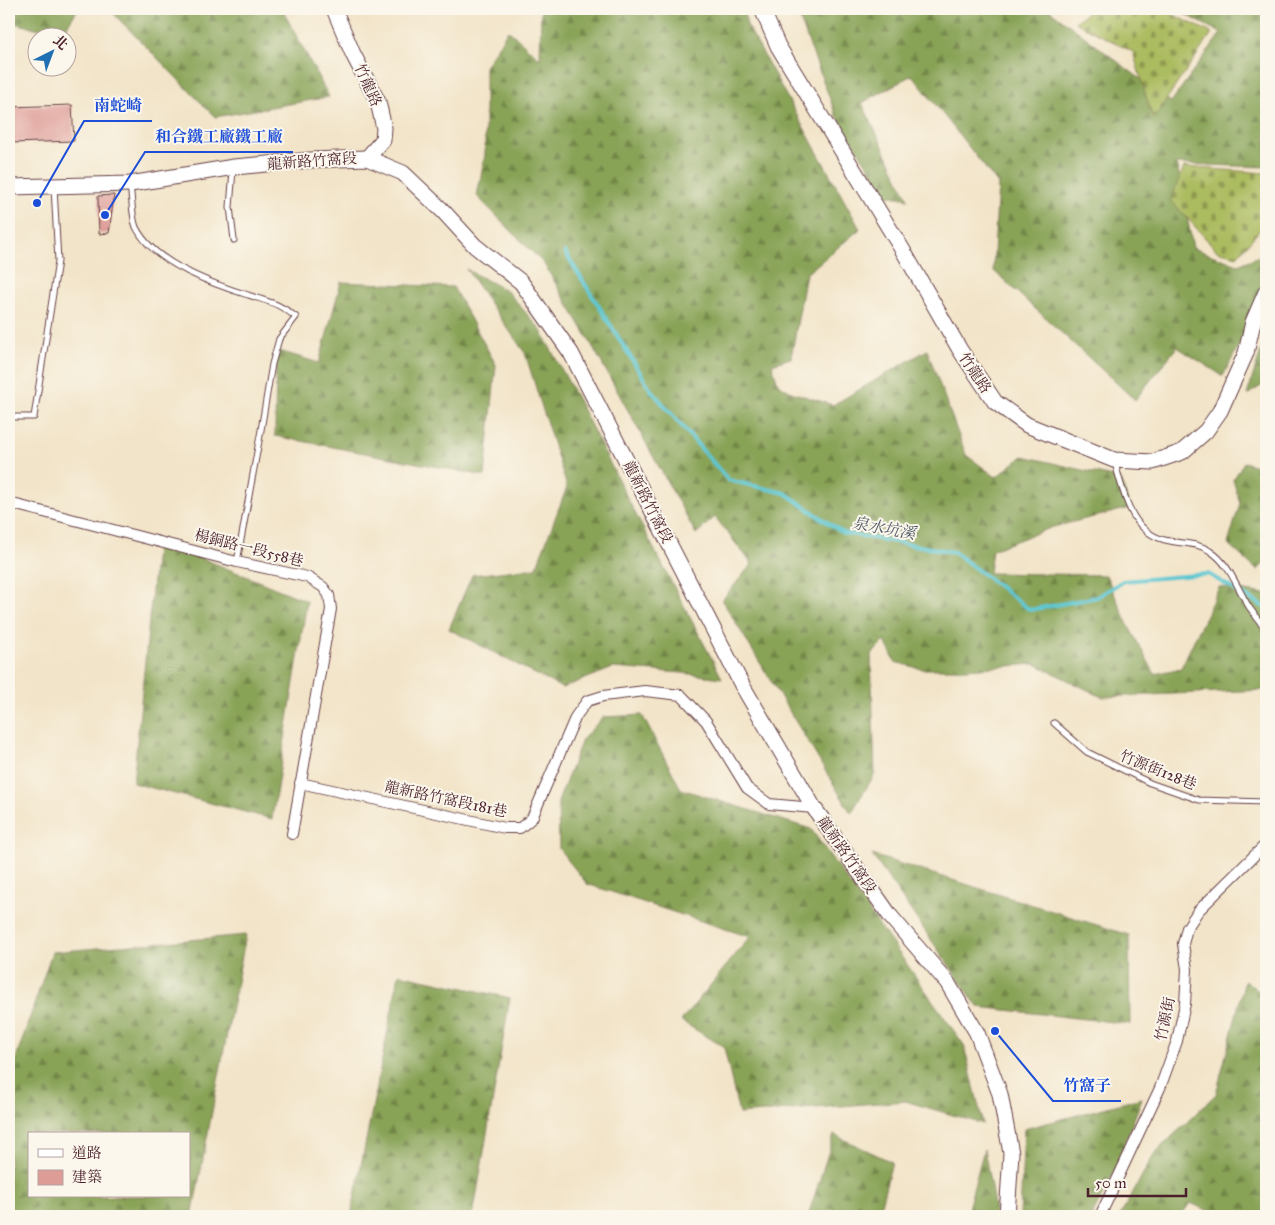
<svg xmlns="http://www.w3.org/2000/svg" width="1275" height="1225" font-family="'IM FELL Great Primer','Noto Serif TC',serif">
<style>
.forest{fill:url(#forest-firs);stroke:#696140;fill-rule:evenodd}
.cemetery{fill:url(#cemetery-stones);stroke:#7a6d45}
.lines{fill:none;stroke-linecap:round;stroke-linejoin:round}
.stream{stroke:#5bc7d3;stroke-width:4}
.building{fill:#de9c97}
.lane-casing{stroke:#633d43;stroke-width:7}
.street-casing{stroke:#633d43;stroke-width:12}
.secondary-casing{stroke:#633d43;stroke-width:17}
.lane{stroke:#fff;stroke-width:5}
.street{stroke:#fff;stroke-width:10}
.secondary{stroke:#fff;stroke-width:15}
.labels{text-anchor:middle;dominant-baseline:central;stroke-width:4;stroke-linejoin:round;paint-order:stroke}
.street-label{font-size:15px;fill:#4a1f2b;stroke:#fbf7ec}
.water-label{font-size:16px;font-style:italic;fill:#505a66;stroke:#fbf7ec}
.leader{fill:none;stroke:#1d4ed8;stroke-width:2}
.callout-dot{fill:#1d4ed8;stroke:#fbf7ec;stroke-width:2}
.callout-label{font-size:16px;text-anchor:middle;font-weight:bold;fill:#1d4ed8;stroke:#fbf7ec;stroke-width:4;stroke-linejoin:round;paint-order:stroke}
</style>
<defs>
<pattern id="forest-firs" width="22" height="20" patternUnits="userSpaceOnUse" patternTransform="scale(1.25)"><rect width="22" height="20" fill="#88a356"/><path d="M5 1l3.5 6h-7zM16 11l3.5 6h-7z" fill="#718447"/></pattern>
<pattern id="cemetery-stones" width="16" height="16" patternUnits="userSpaceOnUse" patternTransform="scale(1.25)"><rect width="16" height="16" fill="#abbb5f"/><path d="M2 7V4a2 2 0 0 1 4 0v3zM10 15v-3a2 2 0 0 1 4 0v3z" fill="#8d974f"/></pattern>
</defs>
<rect width="100%" height="100%" fill="#fbf7ec"/>
<filter id="ink" filterUnits="userSpaceOnUse"><feTurbulence type="fractalNoise" baseFrequency=".02" numOctaves="2"/><feDisplacementMap in="SourceGraphic" scale="10" xChannelSelector="R" yChannelSelector="G"/><feConvolveMatrix kernelMatrix="1 2 1 2 8 2 1 2 1" color-interpolation-filters="sRGB"/></filter>
<filter id="wash" filterUnits="userSpaceOnUse"><feTurbulence type="fractalNoise" baseFrequency=".0096" numOctaves="4" result="noise"/><feDisplacementMap in="SourceGraphic" scale="20" xChannelSelector="R" yChannelSelector="G"/><feGaussianBlur stdDeviation="1.12" result="paint"/><feColorMatrix in="noise" values="0 0 0 0 0 0 0 0 0 0 0 0 0 0 0 0 0 1.4 0 .05"/><feComposite in="paint" operator="in"/></filter>
<g filter="url(#wash)">
<rect width="100%" height="100%" fill="#f2e4c8"/>
<!-- forest -->
<g class="forest">
<path d="M9,9H78L62,34L9,22Z"/>
<path d="M109,9H282L329,97L215,117Z"/>
<path d="M541,9H743L747,25L860,229L806,274L791,358L772,364L778,384L791,392L833,405L927,350L966,455L996,477L1023,456L1121,479L1130,508L1053,527L992,550L989,573L1106,575L1127,623L1155,674L1181,668L1219,587L1266,594V690L1102,697L1035,664L966,669H922L895,662L885,641L871,655L875,774L851,813L722,600L752,564L715,517L696,534L588,338L544,264L477,196L485,155V67L508,30L540,59Z"/>
<path d="M796,9H1048L1171,102L1221,33L1175,9H1266V167L1177,164L1193,248L1238,265L1266,253V294L1223,376L1177,347L1135,400L993,270L998,184L912,75L862,103L908,199L886,195L836,115Z"/>
<path d="M466,269L507,291L540,329L578,400L634,511L722,678L682,673L613,668L562,688L449,629L472,575L536,568L567,487L525,353Z"/>
<path d="M341,282L453,287L496,365L485,476L275,436L276,350L319,363Z"/>
<path d="M1266,335V383L1247,395Z"/>
<path d="M1244,462L1266,469V562L1257,570L1228,544L1240,503L1233,480Z"/>
<path d="M157,540L307,601L272,819L133,783Z"/>
<path d="M642,715L681,789L811,829L964,1045L983,1124L905,1101L739,1114L724,1047L681,1021L750,937L587,884L559,849L558,802L582,740L603,717Z"/>
<path d="M872,855L1129,935L1130,1024L978,1007Z"/>
<path d="M246,935L192,1216H9V1079L52,952ZM29,1134H189V1196H29Z"/>
<path d="M399,974L510,998L473,1216H351Z"/>
<path d="M1245,980L1266,997V1216H1222L1190,1203L1181,1216H1120L1154,1154L1216,1094Z"/>
<path d="M1142,1098L1115,1170L1092,1216H1020L1024,1129Z"/>
<path d="M834,1135L892,1162L878,1216H808Z"/>
<path d="M984,1149L995,1210V1216H966Z"/>
</g>
<!-- cemetery -->
<g class="cemetery">
<path d="M1092,9H1161L1212,33L1153,119L1133,52L1075,22Z"/>
<path d="M1184,167L1266,173V223L1237,256L1217,251L1171,200Z"/>
</g>
<g class="lines">
<!-- stream -->
<path class="stream" d="M565,252L651,390L728,480L785,493L843,533L954,552L1030,610L1097,597L1123,581L1208,574L1266,608"/>
</g>
<g id="blocks">
<!-- building -->
<g class="building">
<path d="M72,105L74,141L9,143V107Z"/>
<path d="M114,195L109,233L99,234L98,196Z"/>
</g>
</g>
</g>
<g filter="url(#ink)">
<use href="#blocks" fill-opacity="0" stroke="#633d43" stroke-width="1"/>
<g class="lines">
<!-- lane casing -->
<g class="lane-casing">
<g id="lane">
<path d="M233,170L230,207L234,240"/>
<path d="M130,186C132,197 132,218 136,227C153,263 212,284 248,295C269,302 279,303 296,317L279,339L272,364L261,430L237,562"/>
<path d="M9,417H34L58,261L54,187"/>
<path d="M1115,463C1124,495 1131,535 1170,541C1184,544 1199,543 1210,551C1230,564 1237,588 1249,607C1255,615 1261,623 1266,632"/>
<path d="M1054,723L1087,752L1150,783L1199,800L1266,802"/>
</g>
</g>
<!-- street casing -->
<g class="street-casing">
<g id="street">
<path d="M9,503L237,562L307,577L323,587L329,595L331,609L292,834"/>
<path d="M300,783L505,828H520L532,818L576,716L587,701L603,696L645,691L681,695L706,721L747,788L769,804L814,808"/>
<path d="M1100,1216L1160,1088L1177,1041L1185,1004L1187,969L1183,944L1187,928L1198,911L1266,844"/>
</g>
</g>
<!-- secondary casing -->
<g class="secondary-casing">
<g id="secondary">
<path d="M334,9L353,54L378,102L384,128L383,140L367,158"/>
<path d="M762,9L778,46L905,254L960,350L995,402L1027,425L1114,460L1153,462L1182,452L1206,431L1220,411L1246,353L1253,322L1266,292"/>
<path d="M9,187L130,184L234,167L311,160L367,158L403,173L443,211L475,246L521,282L571,353L742,685L814,808L891,917L947,982L977,1033L1000,1094L1011,1153L1007,1216"/>
</g>
</g>
<!-- lane -->
<use href="#lane" class="lane"/>
<!-- street -->
<use href="#street" class="street"/>
<!-- secondary -->
<use href="#secondary" class="secondary"/>
</g>
</g>
<g class="labels">
<!-- street labels -->
<g class="street-label">
<text transform="translate(368 85) rotate(66)">竹龍路</text>
<text transform="translate(312 161) rotate(-4)">龍新路竹窩段</text>
<text transform="translate(975 373) rotate(56)">竹龍路</text>
<text transform="translate(648 502) rotate(63)">龍新路竹窩段</text>
<text transform="translate(249 548) rotate(14)">楊銅路一段558巷</text>
<text transform="translate(1158 770) rotate(22)">竹源街128巷</text>
<text transform="translate(446 799) rotate(12)">龍新路竹窩段181巷</text>
<text transform="translate(847 855) rotate(55)">龍新路竹窩段</text>
<text transform="translate(1165 1019) rotate(-78)">竹源街</text>
</g>
<!-- water labels -->
<g class="water-label">
<text transform="translate(884 528) rotate(10)">泉水坑溪</text>
</g>
</g>
<!-- callouts -->
<path class="leader" d="M37 203L84 121H152M105 215L145 152H293M995 1031L1053 1101H1121"/>
<g class="callout-dot">
<circle cx="37" cy="203" r="5"/>
<circle cx="105" cy="215" r="5"/>
<circle cx="995" cy="1031" r="5"/>
</g>
<g class="callout-label">
<text x="118" y="111">南蛇崎</text>
<text x="219" y="142">和合鐵工廠鐵工廠</text>
<text x="1087" y="1091">竹窩子</text>
</g>
<!-- margin -->
<rect width="1275" height="1225" fill="none" stroke="#fbf7ec" stroke-width="30"/>
<!-- legend -->
<rect x="28" y="1132" width="162" height="65" fill="#fbf7ec" stroke="#b4a19f"/>
<rect x="38" y="1149" width="25" height="8" fill="#ffffff" stroke="#b4a19f"/>
<text x="72" y="1158" font-size="15" fill="#4a1f2b">道路</text>
<rect x="38" y="1170" width="25" height="15" fill="#de9c97" stroke="#b4a19f"/>
<text x="72" y="1182" font-size="15" fill="#4a1f2b">建築</text>
<!-- north arrow -->
<g transform="translate(52 52) rotate(42)"><circle r="24" fill="#fbf7ec" stroke="#b4a19f"/>
<path d="M0-4L9 19L0 12L-9 19Z" fill="#1f6fb2"/>
<text y="-8" font-size="14" font-weight="bold" text-anchor="middle" fill="#4a1f2b">北</text>
</g>
<!-- scale -->
<path d="M1088 1188v8h98v-8" fill="none" stroke="#4a1f2b" stroke-width="2.5"/>
<text x="1095" y="1188" font-size="15" fill="#4a1f2b" stroke="#fbf7ec" stroke-width="4" paint-order="stroke">50 m</text>
</svg>
